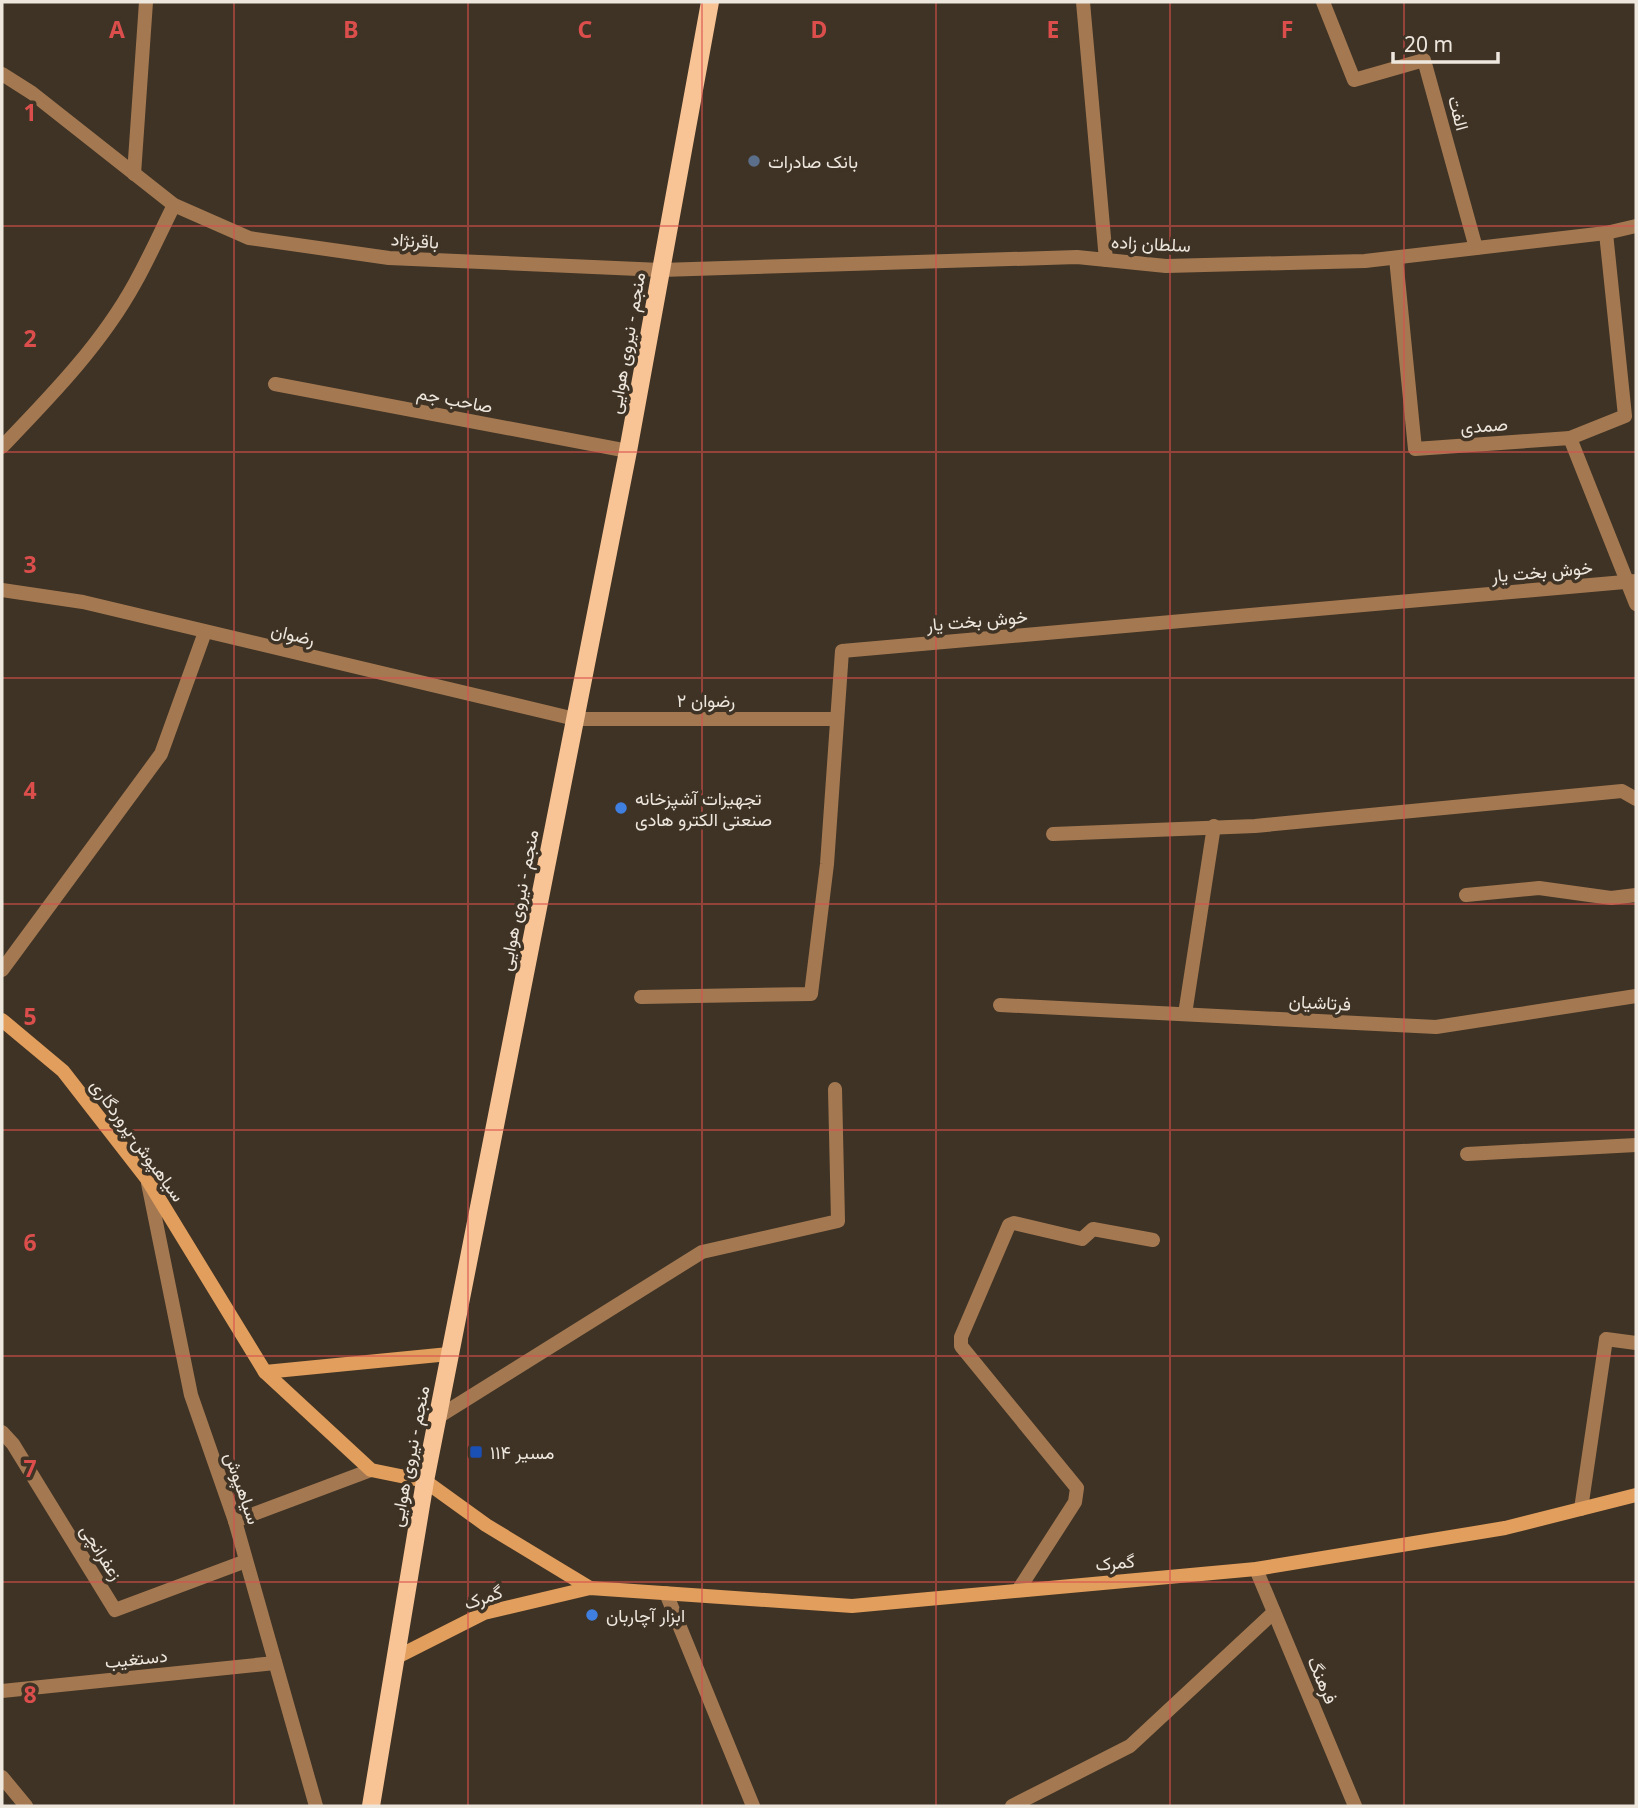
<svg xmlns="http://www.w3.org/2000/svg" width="1638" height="1808" font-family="'Noto Sans',Vazirmatn,sans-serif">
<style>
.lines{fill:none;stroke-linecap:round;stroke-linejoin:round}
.lane{stroke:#a47952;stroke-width:14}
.street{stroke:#a47952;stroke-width:14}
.secondary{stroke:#e29e5d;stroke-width:14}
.primary{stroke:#f9c495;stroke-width:18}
.grid{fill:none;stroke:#db4e4c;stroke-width:2;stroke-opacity:0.55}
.service-dot{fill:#5c6f8a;stroke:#3f3325;stroke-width:2.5}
.shop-dot{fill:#3f7fe0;stroke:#3f3325;stroke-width:2.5}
.transit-dot{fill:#1a4fb4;stroke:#3f3325;stroke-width:2.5}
.labels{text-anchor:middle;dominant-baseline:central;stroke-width:7;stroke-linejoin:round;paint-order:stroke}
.street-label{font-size:18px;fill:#eee7de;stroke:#3f3325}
.poi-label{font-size:18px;fill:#eee7de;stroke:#3f3325;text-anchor:start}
.grid-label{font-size:23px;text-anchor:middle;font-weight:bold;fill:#db4e4c;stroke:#3f3325;stroke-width:7;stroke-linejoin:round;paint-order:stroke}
</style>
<rect width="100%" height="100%" fill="#3f3325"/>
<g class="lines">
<!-- lane -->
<g class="lane">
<path d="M1083,2L1106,260"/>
<path d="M1323,2L1354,80L1424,60L1476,248"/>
<path d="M2,74L32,93L174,205L249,238L389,258L661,270"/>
<path d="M134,174L146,2"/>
<path d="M1396,258L1415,449L1570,438L1636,604"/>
<path d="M275,384L628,451"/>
<path d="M1570,438L1625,416L1606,233"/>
<path d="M575,719H837"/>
<path d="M1053,834L1255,826L1622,791L1636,799"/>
<path d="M1466,895L1539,888L1611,898L1636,895"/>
<path d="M2,970L161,754L205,632"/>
<path d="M641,997L811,994L827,864L842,651L1636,581"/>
<path d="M1000,1005L1436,1027L1636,996"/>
<path d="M1185,1014L1214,826"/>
<path d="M1467,1154L1636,1145"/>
<path d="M148,1183L191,1395L235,1521L316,1806"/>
<path d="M438,1417L702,1252L838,1221L835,1089"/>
<path d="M2,1432L13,1444L115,1610L246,1561"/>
<path d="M1581,1509L1606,1339L1636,1343"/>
<path d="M235,1521L371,1470"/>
<path d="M1256,1569L1355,1806"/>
<path d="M666,1593L753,1806"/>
<path d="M2,1691L275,1663"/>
<path d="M2,1777L26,1806"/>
<path d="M1012,1806L1130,1746L1274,1612"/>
</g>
<!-- street -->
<g class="street">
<path d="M661,270L1077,257L1166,266L1365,261L1606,233L1636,226"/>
<path d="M2,447C50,397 101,345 135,283C149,258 161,231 174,205"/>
<path d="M2,590L83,602L575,719"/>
<path d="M1019,1589L1075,1502L1077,1488L961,1346V1337L1009,1225L1014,1223L1082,1239L1093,1229L1153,1240"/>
</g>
<!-- secondary -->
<g class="secondary">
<path d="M2,1020L63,1071L147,1179L265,1372L371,1470L425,1481L486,1525L590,1588"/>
<path d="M265,1372L449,1354"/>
<path d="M395,1658L484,1613L590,1588L852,1606L1256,1569L1505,1528L1636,1495"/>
</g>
<!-- primary -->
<path class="primary" d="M371,1806L425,1481L628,451L710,2"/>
</g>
<!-- grid -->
<path class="grid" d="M234,2V1806M468,2V1806M702,2V1806M936,2V1806M1170,2V1806M1404,2V1806M2,226H1636M2,452H1636M2,678H1636M2,904H1636M2,1130H1636M2,1356H1636M2,1582H1636"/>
<!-- markers -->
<circle class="service-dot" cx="754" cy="161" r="7"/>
<g class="shop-dot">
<circle cx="621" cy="808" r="7"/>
<circle cx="592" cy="1615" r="7"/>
</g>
<rect class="transit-dot" x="469" y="1445" width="14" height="14" rx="3.5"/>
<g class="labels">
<!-- street labels -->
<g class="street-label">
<text transform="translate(1459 113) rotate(75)">الفت</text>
<text transform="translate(415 240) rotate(4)">باقرنژاد</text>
<text transform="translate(1151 243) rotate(3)">سلطان زاده</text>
<text transform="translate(626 343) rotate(-80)">منجم - نیروی هوایی</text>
<text transform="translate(455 399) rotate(11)">صاحب جم</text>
<text transform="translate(1484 425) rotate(-4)">صمدی</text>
<text transform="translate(1542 571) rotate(-5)">خوش بخت یار</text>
<text transform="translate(977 620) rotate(-5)">خوش بخت یار</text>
<text transform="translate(293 634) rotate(13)">رضوان</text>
<text x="706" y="700">رضوان ۲</text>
<text transform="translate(518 900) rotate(-79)">منجم - نیروی هوایی</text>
<text transform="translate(1320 1002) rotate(3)">فرتاشیان</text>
<text transform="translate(138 1140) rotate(54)">سیاهپوش-پروردگاری</text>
<text transform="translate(409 1456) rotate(-79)">منجم - نیروی هوایی</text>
<text transform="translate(243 1488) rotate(71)">سیاهپوش</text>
<text transform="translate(102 1552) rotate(58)">زعفرانچی</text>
<text transform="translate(1115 1562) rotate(-5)">گمرک</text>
<text transform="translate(483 1597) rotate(-19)">گمرک</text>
<text transform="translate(136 1658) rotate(-6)">دستغیب</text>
<text transform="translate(1323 1680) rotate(67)">فرهنگ</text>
</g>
<!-- poi labels -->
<g class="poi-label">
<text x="768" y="161">بانک صادرات</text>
<text x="635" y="798">تجهیزات آشپزخانه<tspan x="635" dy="21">صنعتی الکترو هادی</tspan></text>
<text x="490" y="1452">مسیر ۱۱۴</text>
<text x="606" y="1615">ابزار آچاربان</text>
</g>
</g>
<g class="grid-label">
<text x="117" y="38">A</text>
<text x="351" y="38">B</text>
<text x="585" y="38">C</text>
<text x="819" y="38">D</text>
<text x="1053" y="38">E</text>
<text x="1287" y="38">F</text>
<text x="30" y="121">1</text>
<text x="30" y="347">2</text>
<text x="30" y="573">3</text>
<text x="30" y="799">4</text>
<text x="30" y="1025">5</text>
<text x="30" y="1251">6</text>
<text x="30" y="1477">7</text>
<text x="30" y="1703">8</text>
</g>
<!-- border -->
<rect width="1638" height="1808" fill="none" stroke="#eee7de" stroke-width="7"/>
<!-- scale -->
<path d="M1393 52v10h105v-10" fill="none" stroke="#eee7de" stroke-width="3.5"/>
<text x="1404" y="52" font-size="21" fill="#eee7de" stroke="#3f3325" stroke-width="5" paint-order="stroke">20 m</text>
</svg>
